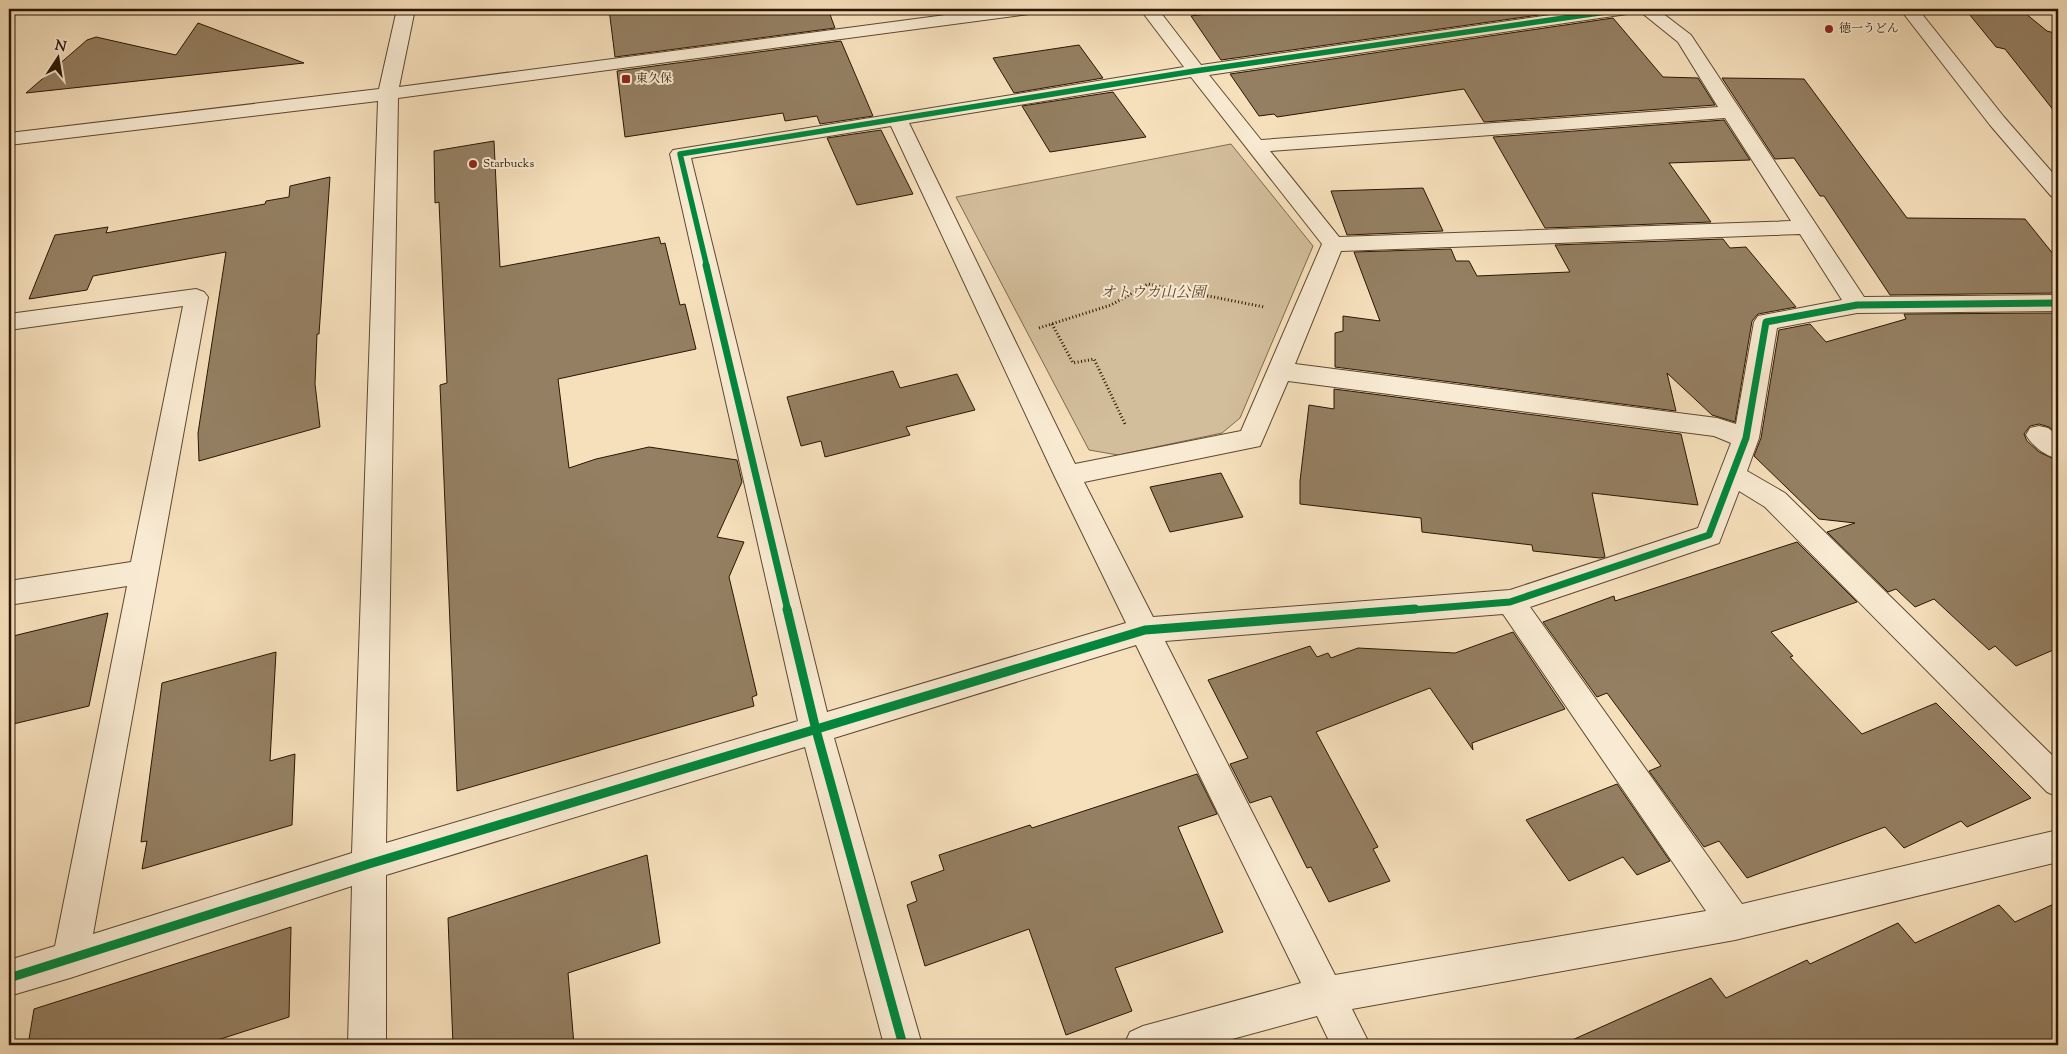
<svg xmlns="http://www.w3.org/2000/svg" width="2067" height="1054" font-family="'Sorts Mill Goudy','Noto Serif JP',serif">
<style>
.green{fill:#d3be9c;stroke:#7e6a4e}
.building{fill:#947f62;stroke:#2a1601}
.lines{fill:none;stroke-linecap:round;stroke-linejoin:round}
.minor-casing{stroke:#5d4830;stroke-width:2}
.path{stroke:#2a1601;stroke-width:3;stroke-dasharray:1 2.5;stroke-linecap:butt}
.minor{fill:#f9ebd3;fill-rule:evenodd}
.cycleway-far2-casing{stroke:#f9ebd3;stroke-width:8}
.cycleway-far1-casing{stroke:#f9ebd3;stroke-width:10}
.cycleway-casing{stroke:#f9ebd3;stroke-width:12}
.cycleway-far2{stroke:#00873e;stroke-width:5.5}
.cycleway-far1{stroke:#00873e;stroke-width:7}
.cycleway{stroke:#00873e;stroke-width:9}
.poi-dot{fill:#8f2418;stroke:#f9ebd3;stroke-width:2}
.labels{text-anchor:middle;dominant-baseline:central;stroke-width:4;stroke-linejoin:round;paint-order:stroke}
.far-poi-label{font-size:12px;fill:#2a1601;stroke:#f9ebd3;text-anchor:start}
.park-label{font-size:15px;font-style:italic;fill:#5d4830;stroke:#f9ebd3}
</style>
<rect width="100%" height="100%" fill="#f6e0bc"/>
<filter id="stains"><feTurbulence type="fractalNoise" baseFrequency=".004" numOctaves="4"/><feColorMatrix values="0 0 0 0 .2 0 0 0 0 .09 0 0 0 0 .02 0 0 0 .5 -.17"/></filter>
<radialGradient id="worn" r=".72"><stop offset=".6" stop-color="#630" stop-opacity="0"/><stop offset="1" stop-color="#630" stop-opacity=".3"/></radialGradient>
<!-- green -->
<path class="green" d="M1231,144L1313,246L1240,418L1222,433L1118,455L1089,450L956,197Z"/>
<!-- building -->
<g class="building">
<path d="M609,9H828L835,28L615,57Z"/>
<path d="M1244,9H1581L1221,60L1191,16Z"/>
<path d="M1965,9H2020L2047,31L2058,34V116L2005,49L1996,47Z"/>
<path d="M1613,18L1663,77L1698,78L1715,105L1484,122L1464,89L1277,117L1274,114L1259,116L1230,74Z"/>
<path d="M198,23L304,63L26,93L87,40L96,37L176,55Z"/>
<path d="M841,41L873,116L820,124L817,116L785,121L783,113L625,137L617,71Z"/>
<path d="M1079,45L1103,78L1014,93L993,58Z"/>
<path d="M1722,78L1804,79L1907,218L2025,219L2058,260V293L1890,295L1824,196H1820L1794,158L1775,159Z"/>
<path d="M1113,92L1146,137L1050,152L1022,106Z"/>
<path d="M1724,120L1750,160L1669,163L1711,222L1545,228L1493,137Z"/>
<path d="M881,130L913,194L857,205L827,138Z"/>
<path d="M494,141L500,267L659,237L661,244L665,243L680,305L685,304L696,349L558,379L569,468L596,459L649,447L737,460L742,482L717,537L744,542L729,577L757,695L752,697L754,706L457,791L440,385L447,383L439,202L435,203L434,151Z"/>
<path d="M330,177L319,334H317L315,384L320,427L199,461L198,433L226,252L93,276L87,290L29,299L55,235L108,227L106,233L265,204L266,201L289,197L290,186Z"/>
<path d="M1423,188L1443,231L1347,235L1331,191Z"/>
<path d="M1723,239L1730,248L1746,247L1796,307L1758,314L1752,321L1735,422L1712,415L1667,373L1676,411L1335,367V333L1343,331V316L1380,321L1354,252L1451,249L1456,261H1469L1477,276L1570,272L1555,245Z"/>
<path d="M2058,313V434L2049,427L2039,424L2030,426L2024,434L2027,441L2039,452L2058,461V648L2016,666L1995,646L1989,650L1934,599L1915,607L1896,589L1888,592L1827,532L1855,523L1819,519L1754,456L1761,438L1779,330L1810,324L1826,342L1906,319L1904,314Z"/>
<path d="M893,371L900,388L957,374L975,410L906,427L910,435L825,457L821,441L801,446L787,397Z"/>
<path d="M1334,389L1681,434L1698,505L1592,493L1605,557L1600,558L1533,551L1532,545L1422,532L1421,518L1300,504V481L1309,405L1334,409Z"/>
<path d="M1221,473L1243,517L1170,532L1150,487Z"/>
<path d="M1797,542L1857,602L1771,632L1793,656L1790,657L1862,734L1936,703L2031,798L1967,827L1961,821L1904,848L1885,827L1747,878L1719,841L1704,847L1649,771L1661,766L1607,693L1597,697L1543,622L1614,596L1615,601Z"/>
<path d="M108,613L89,706L9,725V637Z"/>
<path d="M1513,632L1565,709L1472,743L1473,750L1430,688L1316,732L1378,847L1373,849L1390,881L1329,902L1311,867L1307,868L1271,796L1250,803L1230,764L1248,758L1208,680L1310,646L1317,657L1328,653L1331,658L1358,648L1455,653Z"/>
<path d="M276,652L270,761L295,754L292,825L142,869L147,841L141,842L162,683Z"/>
<path d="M1197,774L1217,814L1178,827L1223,932L1115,968L1132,1011L1066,1035L1029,929L925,966L907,905L917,901L911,882L944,870L939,855L1030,825L1032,828Z"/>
<path d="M1617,784L1670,861L1637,875L1623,857L1569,881L1526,820Z"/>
<path d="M647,855L660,943L568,973L574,1045H453L448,918Z"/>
<path d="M2058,902V1045H1561L1711,978L1726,998L1807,960L1810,964L1898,923L1915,943L1999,905L2015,922Z"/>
<path d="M291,927L289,1017L202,1045H28L34,1009Z"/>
</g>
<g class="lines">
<!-- minor casing -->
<g class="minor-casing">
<g id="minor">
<path d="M397,9H415L399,87L991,9H1038L1035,13L1029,14L398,98L386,843L798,721L670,154L673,150L1184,67L1140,9H1158L1201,65L1592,9H1636L1633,13L1627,14L1209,75L1261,140L1718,107L1678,42L1637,9H1657L1691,35L1864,297L2058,295V311L1857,313L1777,328L1759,438L1747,471L1785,493L2058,761V797L2047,792L1765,507L1739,491L1719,543L1530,607L1742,904L2058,830V862L1735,940L1352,1009L1370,1045H1331L1317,1016L1210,1045H1124L1130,1032L1143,1026L1301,983L1136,645L834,738L922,1045H884L805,747L386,875V1045H348L352,886L70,978L9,996V960L55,946L127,586L9,605V581L131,562L183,306L9,330V314L196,289L204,292L208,297L93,934L352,853L378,101L9,145V133L379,89ZM1191,77L1322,244L1241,431L1075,464L909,123ZM1725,118L1791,221L1339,237L1270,151ZM891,126L1054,475L1126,623L827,712L691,158ZM1800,234L1842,300L1758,316L1754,322L1736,424L1717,418L1295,364L1341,251ZM1288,381L1714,436L1731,443L1698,528L1510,590L1153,617L1084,482L1260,446ZM1503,614L1706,911L1335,975L1165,641Z"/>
<path d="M1900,9H1918L2004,117L2058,179V198L2051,196L1990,125Z"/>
<path d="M2039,426L2048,428L2058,436V459C2046,456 2033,447 2026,435L2030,428Z"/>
</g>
</g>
<!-- path -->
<g class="path">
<path d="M1052,324L1073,363L1094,359L1126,426"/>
<path d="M1039,328L1111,305L1148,284L1264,307"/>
</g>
<!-- minor -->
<use href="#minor" class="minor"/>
<!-- cycleway-far2 casing -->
<g class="cycleway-far2-casing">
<path id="cycleway-far2" d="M707,267L680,154L1195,71L1627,9"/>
</g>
<!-- cycleway-far1 casing -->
<g class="cycleway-far1-casing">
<g id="cycleway-far1">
<path d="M706,265L788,611"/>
<path d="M1399,611L1510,602L1709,535L1746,438L1766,322L1857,305L2058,303"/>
</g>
</g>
<!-- cycleway casing -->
<g class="cycleway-casing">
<g id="cycleway">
<path d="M787,609L816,730L903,1045"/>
<path d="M9,978L369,864L1145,630L1415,609"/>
</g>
</g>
<!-- cycleway-far2 -->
<use href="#cycleway-far2" class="cycleway-far2"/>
<!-- cycleway-far1 -->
<use href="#cycleway-far1" class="cycleway-far1"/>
<!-- cycleway -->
<use href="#cycleway" class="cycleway"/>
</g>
<!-- markers -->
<g class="poi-dot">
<circle cx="1829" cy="29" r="5"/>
<rect x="621" y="74" width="10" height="10" rx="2.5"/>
<circle cx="473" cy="164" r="5"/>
</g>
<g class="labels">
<!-- far-poi labels -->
<g class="far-poi-label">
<text x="1839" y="29">徳一うどん</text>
<text x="636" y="79">東久保</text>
<text x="483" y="164">Starbucks</text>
</g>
<!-- park labels -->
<g class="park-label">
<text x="1153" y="293">オトウカ山公園</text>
</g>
</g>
<!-- margin -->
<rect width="2067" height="1054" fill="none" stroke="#f6e0bc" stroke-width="30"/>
<rect x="10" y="10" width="2047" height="1034" fill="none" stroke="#2a1601" stroke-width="2.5"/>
<rect x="15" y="15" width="2037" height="1024" fill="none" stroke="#2a1601"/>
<!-- north arrow -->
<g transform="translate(58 58) rotate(12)" stroke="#f9ebd3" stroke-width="4" paint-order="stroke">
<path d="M0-4L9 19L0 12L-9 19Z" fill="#2a1601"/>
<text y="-8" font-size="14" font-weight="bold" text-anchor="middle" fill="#2a1601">N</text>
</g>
<rect width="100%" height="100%" filter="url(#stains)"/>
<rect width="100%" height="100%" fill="url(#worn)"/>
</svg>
